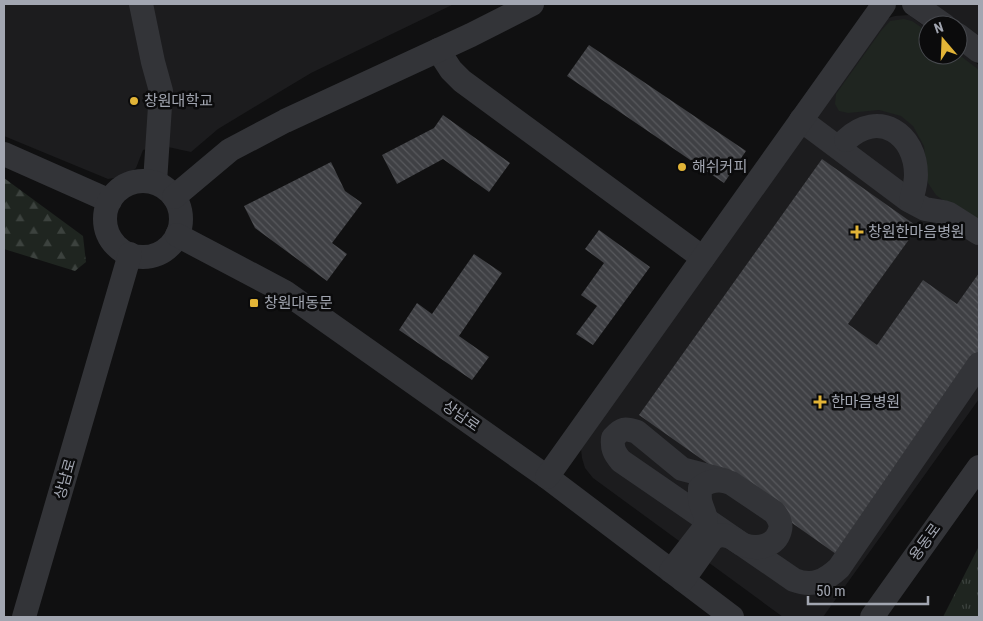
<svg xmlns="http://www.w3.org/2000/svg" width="983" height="621" font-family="'Roboto Condensed','Noto Sans KR',sans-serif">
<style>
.built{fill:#1c1c1e}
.forest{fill:url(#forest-firs)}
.park{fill:url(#park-tufts)}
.garden{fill:#1f2520}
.building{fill:url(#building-back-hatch)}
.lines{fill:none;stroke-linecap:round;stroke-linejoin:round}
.minor{stroke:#333438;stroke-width:24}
.poi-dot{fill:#e2b437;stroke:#0b0b0c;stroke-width:2}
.labels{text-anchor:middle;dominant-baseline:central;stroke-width:5;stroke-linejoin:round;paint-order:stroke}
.poi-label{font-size:15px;fill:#a2a6b1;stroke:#0b0b0c;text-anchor:start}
.street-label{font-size:15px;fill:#a2a6b1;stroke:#0b0b0c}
</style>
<defs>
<pattern id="forest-firs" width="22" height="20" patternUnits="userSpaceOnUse" patternTransform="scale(1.25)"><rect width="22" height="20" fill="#1f2520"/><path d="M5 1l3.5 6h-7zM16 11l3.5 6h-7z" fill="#3c423e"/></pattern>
<pattern id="park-tufts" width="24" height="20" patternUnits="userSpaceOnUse" patternTransform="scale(1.25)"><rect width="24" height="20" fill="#1f2520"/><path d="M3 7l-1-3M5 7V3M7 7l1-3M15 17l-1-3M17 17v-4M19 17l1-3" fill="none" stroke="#3c423e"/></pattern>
<pattern id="building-back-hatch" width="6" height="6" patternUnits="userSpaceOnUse" patternTransform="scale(1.25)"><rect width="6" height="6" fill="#3f4044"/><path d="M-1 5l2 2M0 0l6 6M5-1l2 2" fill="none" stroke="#58595d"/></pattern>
</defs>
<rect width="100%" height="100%" fill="#101011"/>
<!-- built -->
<g class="built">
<path d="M4,4H454L311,73L218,129L191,152L168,147H156L143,150L136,168L127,176L108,179L4,136Z"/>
<path d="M923,4H979V45L952,25Z"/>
<path d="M909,15L928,29V55H958V50L979,65V399L823,617H783L593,478L585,468L582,458L581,449L885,19L895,16Z"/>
</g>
<!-- forest -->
<path class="forest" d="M4,178L83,236L86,262L75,271L4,249Z"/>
<!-- park -->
<path class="park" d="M979,546V617H943Z"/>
<!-- garden -->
<path class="garden" d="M904,19L912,21L928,32V55L958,54L979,70V226L936,195L928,183L924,146L913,126L901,116L879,110L848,113L839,111L835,104L836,94L881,31L890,21Z"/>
<!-- building -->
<g class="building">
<path d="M589,45L746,151L724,183L567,76Z"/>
<path d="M443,115L510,163L489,192L443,159L397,184L382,155L434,128Z"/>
<path d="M822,159L918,227L848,324L877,345L923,280L957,304L979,273V353L836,554L639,415Z"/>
<path d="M331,162L345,191L362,203L332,243L347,254L327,281L255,228L244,206Z"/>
<path d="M599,230L650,267L593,345L576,334L597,306L581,295L604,263L585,249Z"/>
<path d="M474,254L502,273L459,336L489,357L472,380L399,330L417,303L432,314Z"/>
</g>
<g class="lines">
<!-- minor -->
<g class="minor">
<path d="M141,4L153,62L161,91L155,182"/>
<path d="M914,4L944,25"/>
<path d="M958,35L979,51"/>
<path d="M438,50L451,70L462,81L703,258"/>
<path d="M801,120L908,200L925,209L943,212L949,214L979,233"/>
<path d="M846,140C879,109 916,134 916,175C916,184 913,193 911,201"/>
<path d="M4,154L110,201"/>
<circle cx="143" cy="219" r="38"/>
<path d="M174,197L230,150L285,121L471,35L532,4"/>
<path d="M177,235L285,292L547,477L732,617"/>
<path d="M547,477L884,4"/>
<path d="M724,480L682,469L637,432C625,428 622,428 613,438C612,448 614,453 621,461L794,580C813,587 825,581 839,568L979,364"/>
<path d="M671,571L702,531C709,518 705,517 701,504C699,499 700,493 700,488C709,480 721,479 731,483L774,512C778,517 782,523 780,530C776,546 758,550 744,545C738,543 733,537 727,536C720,534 717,536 712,539L683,580"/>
<path d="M24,617L130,254"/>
<path d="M872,617L979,467"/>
</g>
</g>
<!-- markers -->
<g class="poi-dot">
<circle cx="134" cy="101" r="5"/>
<circle cx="682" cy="167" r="5"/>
<path d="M854.5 224.5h5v5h5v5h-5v5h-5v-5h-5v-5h5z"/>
<rect x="249" y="298" width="10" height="10" rx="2.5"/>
<path d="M817.5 394.5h5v5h5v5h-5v5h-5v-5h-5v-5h5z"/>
</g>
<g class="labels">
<!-- poi labels -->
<g class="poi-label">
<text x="144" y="101">창원대학교</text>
<text x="692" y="167">해쉬커피</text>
<text x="868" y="232">창원한마음병원</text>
<text x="264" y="303">창원대동문</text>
<text x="831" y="402">한마음병원</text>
</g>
<!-- street labels -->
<g class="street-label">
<text transform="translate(461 416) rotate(35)">상남로</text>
<text transform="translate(65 479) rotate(-74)">상남로</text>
<text transform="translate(925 542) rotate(-54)">용동로</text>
</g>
</g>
<!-- border -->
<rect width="983" height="621" fill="none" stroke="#a2a6b1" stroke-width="10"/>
<!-- north arrow -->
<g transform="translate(943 40) rotate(341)"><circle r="24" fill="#0b0b0c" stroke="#47494e"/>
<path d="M0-4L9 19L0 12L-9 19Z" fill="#e2b437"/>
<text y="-8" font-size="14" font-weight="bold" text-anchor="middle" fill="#a2a6b1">N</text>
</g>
<!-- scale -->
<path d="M808 596v8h120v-8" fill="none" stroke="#a2a6b1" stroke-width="2.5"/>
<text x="816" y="596" font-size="15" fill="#a2a6b1" stroke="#0b0b0c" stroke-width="4" paint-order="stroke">50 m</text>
</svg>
